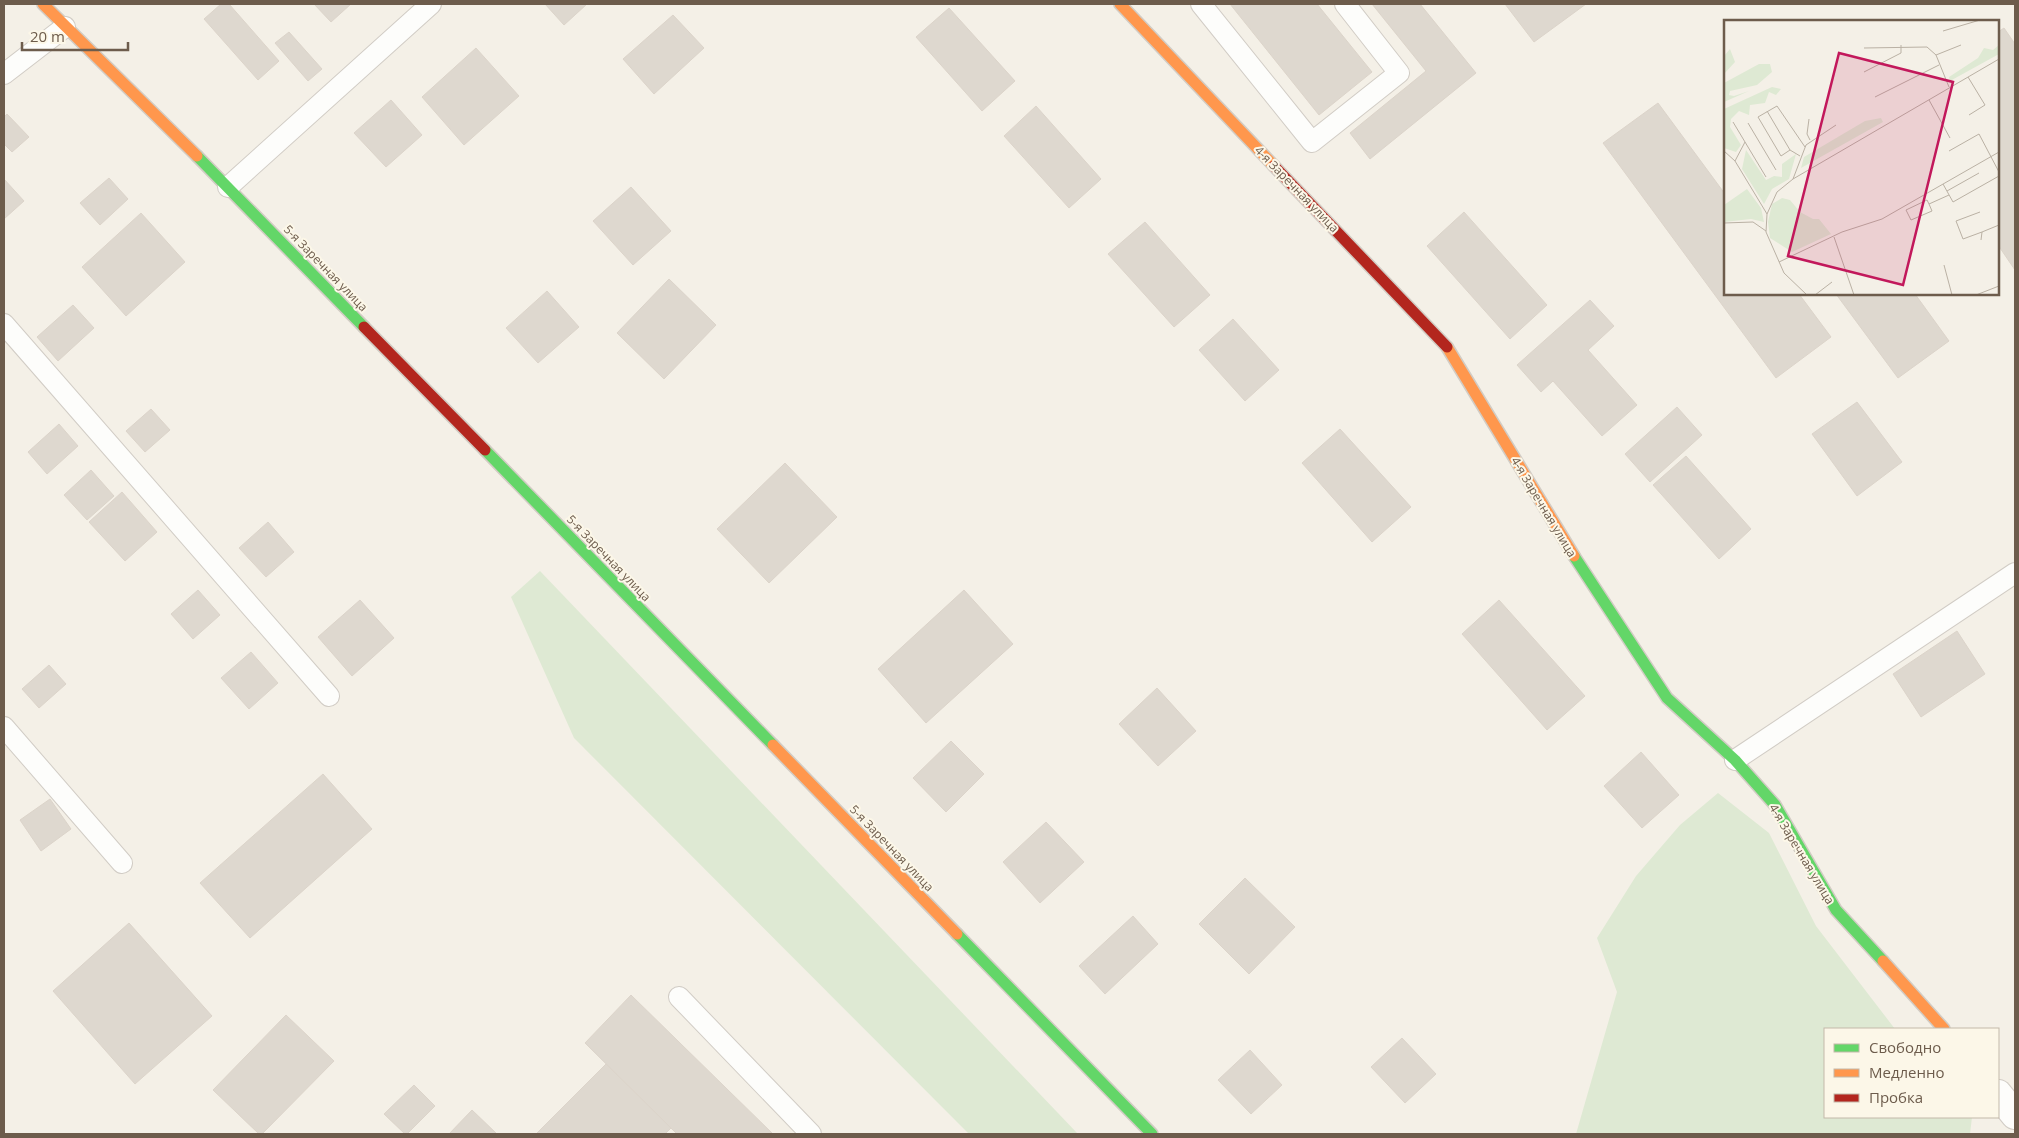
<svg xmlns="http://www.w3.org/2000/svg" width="2019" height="1138" font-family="'Open Sans',sans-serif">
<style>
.green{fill:#dee9d3}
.building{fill:#ded8cf;stroke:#dcd4ca}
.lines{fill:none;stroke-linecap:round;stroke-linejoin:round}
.lane-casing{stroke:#d1ccc5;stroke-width:22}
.street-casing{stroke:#d1ccc5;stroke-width:30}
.fast-casing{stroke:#d2ccc4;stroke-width:14}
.slow-casing{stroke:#d2ccc4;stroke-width:14}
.jam-casing{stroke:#d2ccc4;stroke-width:14}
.lane{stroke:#fdfdfb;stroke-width:20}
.street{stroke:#fdfdfb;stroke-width:28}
.fast{stroke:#63d668;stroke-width:11}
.slow{stroke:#ff974d;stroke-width:11}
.jam{stroke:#b3261e;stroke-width:11}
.labels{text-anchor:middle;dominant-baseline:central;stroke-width:4;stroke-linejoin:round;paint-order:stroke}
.street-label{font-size:12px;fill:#6d5c4c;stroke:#fcf7e8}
.inset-road{fill:none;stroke:#bab1a4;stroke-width:1}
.view{fill:#c2185b;fill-opacity:0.15;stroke:#c2185b;stroke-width:2.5}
.inset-edge{fill:none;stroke:#6d5c4c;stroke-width:2.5}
</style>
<rect width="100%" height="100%" fill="#f4f0e7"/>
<!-- green -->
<g class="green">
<path d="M540,571L1078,1134H969L574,738L511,597Z"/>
<path d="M1718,793L1769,833L1816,926L1895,1029H1825V1117H1972L1970,1134H1576L1617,992L1597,938L1636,876L1680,825Z"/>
</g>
<!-- building -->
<g class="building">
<path d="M221,4H229L279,61L258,80L204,19Z"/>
<path d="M314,4H351L331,22Z"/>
<path d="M545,4H587L564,25Z"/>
<path d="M1230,4H1317L1372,72L1319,115Z"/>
<path d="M1372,4H1420L1476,73L1370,159L1350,133L1426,71Z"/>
<path d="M1505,4H1586L1534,42Z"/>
<path d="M949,8L1015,81L982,111L916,37Z"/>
<path d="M673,15L704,48L654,94L623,59Z"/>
<path d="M2004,28L2015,44V270L1998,245V32Z"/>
<path d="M289,32L322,69L308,81L275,43Z"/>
<path d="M476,48L519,96L464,145L422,97Z"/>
<path d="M391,100L422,135L386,167L354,133Z"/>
<path d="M1658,103L1725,194V294H1799L1831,337L1776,378L1603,143Z"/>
<path d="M1036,106L1101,179L1069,208L1004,136Z"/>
<path d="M7,114L29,137L12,152L4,144V117Z"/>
<path d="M109,178L128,199L100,225L80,203Z"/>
<path d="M4,179L24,201L4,219Z"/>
<path d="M631,187L671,231L633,265L593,221Z"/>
<path d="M1464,212L1547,305L1510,339L1427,246Z"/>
<path d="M141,213L185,262L126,316L82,267Z"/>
<path d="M1145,222L1210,295L1174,327L1108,254Z"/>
<path d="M669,279L716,325L664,379L617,333Z"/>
<path d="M547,291L579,327L538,363L506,328Z"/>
<path d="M1836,294H1915L1949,341L1898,378Z"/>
<path d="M1590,300L1614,326L1588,350L1637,405L1602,436L1553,381L1541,392L1517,365Z"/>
<path d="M73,305L94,328L58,361L37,337Z"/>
<path d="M1233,319L1279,370L1245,401L1199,350Z"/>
<path d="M1857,402L1902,462L1857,496L1812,434Z"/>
<path d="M1677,407L1702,435L1650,482L1625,454Z"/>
<path d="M151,409L170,430L145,452L126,431Z"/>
<path d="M59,424L78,446L47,474L28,452Z"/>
<path d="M1340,429L1411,507L1372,542L1302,463Z"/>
<path d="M1686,456L1751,529L1719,559L1653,485Z"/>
<path d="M785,463L837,517L769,583L717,529Z"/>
<path d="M91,470L114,496L87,520L64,495Z"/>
<path d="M122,492L157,532L125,561L89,522Z"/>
<path d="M268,522L294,552L266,577L239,548Z"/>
<path d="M198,590L220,615L193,639L171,614Z"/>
<path d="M964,590L1013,644L926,723L878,669Z"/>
<path d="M360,600L394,638L352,676L318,637Z"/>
<path d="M1499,600L1585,696L1547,730L1462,634Z"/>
<path d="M1957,631L1985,674L1921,717L1893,674Z"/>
<path d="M251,652L278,683L249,709L221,678Z"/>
<path d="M49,665L66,684L39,708L22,689Z"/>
<path d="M1157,688L1196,731L1158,766L1119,724Z"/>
<path d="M951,741L984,774L946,812L913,778Z"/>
<path d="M1641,752L1679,795L1642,828L1604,786Z"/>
<path d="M323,774L372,829L250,938L200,883Z"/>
<path d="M50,799L71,829L41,851L20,820Z"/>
<path d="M1046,822L1084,862L1040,903L1003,862Z"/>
<path d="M1245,878L1295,927L1249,974L1199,924Z"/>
<path d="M1133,916L1158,944L1105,994L1079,966Z"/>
<path d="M129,923L212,1016L135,1084L53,991Z"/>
<path d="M631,995L773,1134H677L585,1043Z"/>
<path d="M286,1015L334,1061L262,1134H259L213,1090Z"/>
<path d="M1402,1038L1436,1074L1405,1103L1371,1067Z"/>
<path d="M1250,1050L1282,1085L1251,1114L1218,1080Z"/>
<path d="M606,1064L671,1128L665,1134H536Z"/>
<path d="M414,1085L435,1106L407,1134H405L384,1114Z"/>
<path d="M472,1110L497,1134H449Z"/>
</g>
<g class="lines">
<!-- lane casing -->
<g class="lane-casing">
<g id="lane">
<path d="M1201,4L1312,142L1399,73L1345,4"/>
<path d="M4,74L65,27"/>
<path d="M228,187L431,4"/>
<path d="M4,324L329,696"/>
<path d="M4,727L122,863"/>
<path d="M1735,760L2015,573"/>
<path d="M679,997L811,1134"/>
</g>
</g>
<!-- street casing -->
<g class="street-casing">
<path id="street" d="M1998,1094L2015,1115"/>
</g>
<!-- fast casing -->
<g class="fast-casing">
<g id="fast">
<path d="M197,156L364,327"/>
<path d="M485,450L773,745"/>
<path d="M1574,556L1667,698L1735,760L1775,805L1836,910L1883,961"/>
<path d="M957,934L1152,1134"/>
</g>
</g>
<!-- slow casing -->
<g class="slow-casing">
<g id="slow">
<path d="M43,4L197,156"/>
<path d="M1120,4L1274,166"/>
<path d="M1447,347L1574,556"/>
<path d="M773,745L957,934"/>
<path d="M1883,961L1944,1029"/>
</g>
</g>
<!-- jam casing -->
<g class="jam-casing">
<g id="jam">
<path d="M1274,166L1447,347"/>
<path d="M364,327L485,450"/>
</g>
</g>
<!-- lane -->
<use href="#lane" class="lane"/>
<!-- street -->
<use href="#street" class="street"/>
<!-- fast -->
<use href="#fast" class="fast"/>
<!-- slow -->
<use href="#slow" class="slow"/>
<!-- jam -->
<use href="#jam" class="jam"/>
</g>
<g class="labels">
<!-- street labels -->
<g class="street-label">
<text transform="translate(1297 189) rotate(46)">4-я Заречная улица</text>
<text transform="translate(326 268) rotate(46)">5-я Заречная улица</text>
<text transform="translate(1544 507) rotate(59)">4-я Заречная улица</text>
<text transform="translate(609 558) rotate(46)">5-я Заречная улица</text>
<text transform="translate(892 848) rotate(46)">5-я Заречная улица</text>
<text transform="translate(1802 854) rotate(59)">4-я Заречная улица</text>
</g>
</g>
<!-- overview -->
<g transform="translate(1724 20)">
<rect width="275" height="275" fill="#f4f0e7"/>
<path d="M275,25V34L226,61L225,57L254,38L260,28L269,30ZM6,29L11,42L0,54V36ZM35,44H46L48,52L33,65L6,71L5,75L10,76L25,71L0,82V63ZM48,67L57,69L52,75L45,72L41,83L26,85L25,95L15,91L7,99L6,107L17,125L12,132L0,128V89ZM157,98L159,102L77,148L80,137L141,101ZM22,130L42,160L50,156L58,157V144L72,134L65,159L48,169L40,184L18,149ZM23,169L37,188L40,202L27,199L0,202V185ZM58,178L66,180L76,192L89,199H95L107,214L68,232L46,218L44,202L48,184Z" fill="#dee9d3"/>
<path class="inset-road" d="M219,11L256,0M140,28L203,27L212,35L225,67M212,35L237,25M140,52L177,33V25M244,57L261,85L245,95M151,77L215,45M205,80L226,118M43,91L66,130L76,136M85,99L83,114L86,120M9,102L42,157M24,103L52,150M66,130L57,136L34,97L53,86L81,127M0,131L11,141L43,194L42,212L60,253L83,275M225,131L255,114L275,152M11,141L21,122M69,159L82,125L112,105M219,164L229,182L275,156M223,171L255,153M205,184L203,180L182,190L187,200L208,191L205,184L225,175M256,192L232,201L239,219L258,212M43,194L53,172L69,159L275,39M0,203L29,202L42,211M110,217L130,275M257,220L258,212L275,205M55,242L118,212L158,199L275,132M220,245L228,275M91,275L108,262M252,275L275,266"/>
<path class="view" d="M115,33L229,62L179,265L64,236Z"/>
<rect width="275" height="275" class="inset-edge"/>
</g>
<!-- border -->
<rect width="2019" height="1138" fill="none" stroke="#6d5c4c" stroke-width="10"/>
<!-- legend -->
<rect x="1824" y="1028" width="175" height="90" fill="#fcf7e8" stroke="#c3b9aa"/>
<rect x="1834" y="1044" width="25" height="8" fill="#63d668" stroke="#c3b9aa"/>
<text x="1869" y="1053" font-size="15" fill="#6d5c4c">Свободно</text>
<rect x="1834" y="1069" width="25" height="8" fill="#ff974d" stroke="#c3b9aa"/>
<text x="1869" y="1078" font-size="15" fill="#6d5c4c">Медленно</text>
<rect x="1834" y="1094" width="25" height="8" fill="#b3261e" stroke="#c3b9aa"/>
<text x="1869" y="1103" font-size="15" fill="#6d5c4c">Пробка</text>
<!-- scale -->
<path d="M22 42v8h106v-8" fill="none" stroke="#6d5c4c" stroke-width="2.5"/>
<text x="30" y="42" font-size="15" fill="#6d5c4c" stroke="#fcf7e8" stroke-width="4" paint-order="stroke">20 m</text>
</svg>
